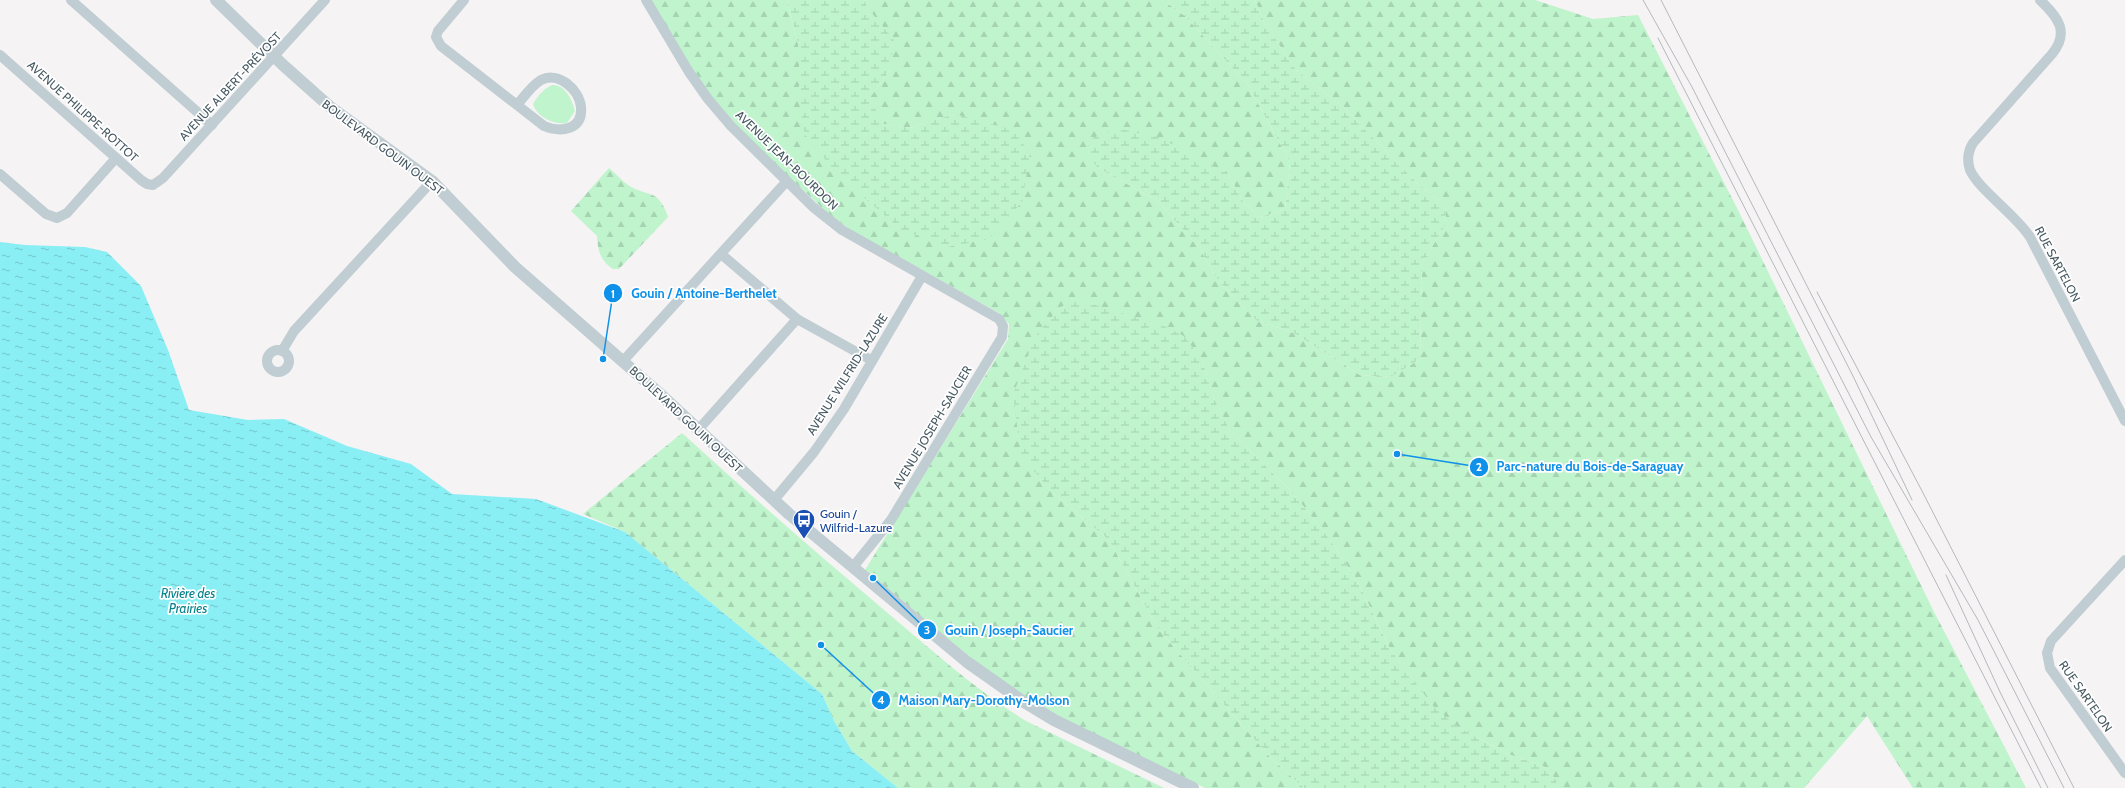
<svg xmlns="http://www.w3.org/2000/svg" width="2125" height="788" font-family="Cabin,sans-serif">
<style>
.green{fill:#bff4cc}
.forest{fill:url(#forest-firs)}
.wetland{fill:url(#wetland-marsh)}
.water{fill:url(#water-ripples)}
.lines{fill:none;stroke-linecap:round;stroke-linejoin:round}
.minor{stroke:#c0cdd3;stroke-width:10}
.tertiary{stroke:#c0cdd3;stroke-width:12}
.tram{stroke:#b4b9be;stroke-width:1}
.labels{text-anchor:middle;dominant-baseline:central;stroke-width:3.5;stroke-linejoin:round;paint-order:stroke}
.street-label{font-size:12px;fill:#485a63;stroke:#fff}
.transit-label{font-size:12px;fill:#164399;stroke:#fff;text-anchor:start}
.water-label{font-size:13px;font-style:italic;fill:#05828a;stroke:#fff}
.leader{fill:none;stroke:#1091e9;stroke-width:1.5}
.callout-dot{fill:#1091e9;stroke:#fff;stroke-width:1.5}
.mark-label{font-size:12px;text-anchor:middle;font-weight:bold;fill:#fff}
.callout-label{font-size:13px;text-anchor:middle;font-weight:bold;fill:#1091e9;stroke:#fff;stroke-width:3.5;stroke-linejoin:round;paint-order:stroke}
</style>
<defs>
<pattern id="forest-firs" width="22" height="20" patternUnits="userSpaceOnUse"><rect width="22" height="20" fill="#bff4cc"/><path d="M5 1l3.5 6h-7zM16 11l3.5 6h-7z" fill="#a6d3b2"/></pattern>
<pattern id="wetland-marsh" width="20" height="14" patternUnits="userSpaceOnUse"><rect width="20" height="14" fill="#bff4cc"/><path d="M1 5h8M5 5V1M11 12h8M15 12V8" fill="none" stroke="#a6d3b2"/></pattern>
<pattern id="water-ripples" width="26" height="14" patternUnits="userSpaceOnUse"><rect width="26" height="14" fill="#89eff5"/><path d="M2 4q2-2 4 0t4 0M15 11q2-2 4 0t4 0" fill="none" stroke="#72c5ca"/></pattern>
</defs>
<rect width="100%" height="100%" fill="#f5f3f3"/>
<!-- green -->
<path class="green" d="M552,85C565,84 572,100 575,111L567,123C554,125 537,117 533,104C538,96 543,89 552,85Z"/>
<!-- forest -->
<g class="forest">
<path d="M651,0H787L799,48V102L839,176L954,114L910,128L883,124L869,99L890,70L864,0H1163L1185,16L1248,85L1290,162L1285,209L1260,217L1243,202L1228,174L1098,168L1158,201L1199,248L1220,283L1257,321L1294,333L1360,375L1391,377L1420,359L1422,263L1446,224L1445,204L1418,184L1344,108L1296,70L1264,22L1255,0H1535L1593,19L1638,15L1738,210L1934,612L2026,788H1913L1867,716L1804,788H1558L1556,780L1545,767L1508,754L1458,727L1434,708L1390,649L1358,582L1329,538L1292,492L1230,431L1213,396L1202,360L1053,493L1109,540L1159,630L1269,756L1304,788H1205L1099,737L1044,708L993,676L865,570L1008,339L1009,324L999,313L854,232L830,215L752,143L703,86Z"/>
<path d="M609,168C615,173 621,180 628,185C648,198 658,187 668,217L619,269H613C600,260 598,251 597,236L571,211Z"/>
<path d="M682,433C750,495 819,555 890,615C934,652 977,691 1026,721L1164,788H898L852,751L834,721L822,694L625,532L583,514Z"/>
</g>
<!-- wetland -->
<g class="wetland">
<path d="M787,0H864L867,7L894,40L890,70L869,99L884,124L910,128L954,114L1014,130L1030,154L1022,202L989,239L948,247L903,231L839,176L805,135L799,102V48Z"/>
<path d="M1163,0H1255L1264,22L1296,70L1344,108L1418,184L1445,204L1446,224L1422,263L1420,359L1391,377L1360,375L1294,333L1257,321L1220,283L1199,248L1158,201L1098,168L1085,151L1093,138L1116,128L1161,138L1228,174L1243,202L1260,217L1285,209L1290,162L1248,85L1185,16Z"/>
<path d="M1079,300L1164,326L1184,336L1202,360L1213,396L1230,431L1292,492L1329,538L1358,582L1390,649L1434,707L1458,727L1508,754L1545,767L1556,780L1558,788H1304L1269,756L1159,630L1109,540L1053,493L1021,456L1013,395L1034,338L1060,307Z"/>
</g>
<!-- water -->
<path class="water" d="M0,242L25,245L85,247L107,252L141,286L168,350L189,410L248,420L284,419L347,446L411,464L452,494L536,499L625,532L822,694L834,721L852,751L898,788H0Z"/>
<g class="lines">
<!-- minor -->
<g class="minor">
<path d="M71,0L212,125"/>
<path d="M464,0L438,31L436,37L441,46L544,126C561,133 583,130 581,107C579,89 558,71 541,80C531,86 524,97 517,105"/>
<path d="M646,0L689,72L708,99L731,126L813,207L842,230L999,319L1003,326L1002,337L891,520L853,567"/>
<path d="M2040,0C2058,17 2070,32 2052,54L1973,143C1968,151 1967,161 1970,170C1979,190 2016,215 2030,237L2125,421"/>
<path d="M0,55L141,180L147,184L153,185L163,178L325,0"/>
<path d="M0,174L46,214L57,218L67,213L116,158"/>
<path d="M721,254L797,319L871,360"/>
<circle cx="278" cy="361" r="11"/>
<path d="M282,351L294,331L432,181"/>
<path d="M623,361L787,181"/>
<path d="M698,430L797,319"/>
<path d="M774,500L814,452L844,409L922,276"/>
<path d="M2125,560L2051,641L2047,653L2050,668L2125,773"/>
</g>
<!-- tertiary -->
<path class="tertiary" d="M216,0L283,65L329,106L432,181L515,267L660,394L789,514L967,662L1021,700L1054,720L1193,788"/>
<!-- tram -->
<g class="tram">
<path d="M1643,0L1692,87L1871,437L1978,620L2064,788"/>
<path d="M1661,0L1853,376L1912,500"/>
<path d="M1658,38L2041,788"/>
<path d="M1817,292L1921,489L2074,788"/>
<path d="M1946,575L2000,692L2048,788"/>
</g>
</g>
<!-- icons -->
<defs>
<g id="bus-pin" transform="scale(1.15)"><path d="M0 17L-7.5 6A9.5 9.5 0 1 1 7.5 6Z" fill="#1a4fb4" stroke="#fff"/><path d="M-5-6H5V4H4V6H2V4H-2V6H-4V4H-5ZM-3.5-4V0h7V-4ZM-3.5 1.2v1.5H-2V1.2ZM2 1.2v1.5H3.5V1.2Z" fill="#fff"/></g>
</defs>
<g fill-rule="evenodd">
<use href="#bus-pin" x="804" y="520"/>
</g>
<g class="labels">
<!-- street labels -->
<g class="street-label">
<text transform="translate(230 86) rotate(-47)">AVENUE ALBERT-PRÉVOST</text>
<text transform="translate(83 111) rotate(42)">AVENUE PHILIPPE-ROTTOT</text>
<text transform="translate(383 147) rotate(37)">BOULEVARD GOUIN OUEST</text>
<text transform="translate(787 160) rotate(44)">AVENUE JEAN-BOURDON</text>
<text transform="translate(2058 264) rotate(62)">RUE SARTELON</text>
<text transform="translate(847 374) rotate(-58)">AVENUE WILFRID-LAZURE</text>
<text transform="translate(686 419) rotate(43)">BOULEVARD GOUIN OUEST</text>
<text transform="translate(932 427) rotate(-59)">AVENUE JOSEPH-SAUCIER</text>
<text transform="translate(2086 696) rotate(55)">RUE SARTELON</text>
</g>
<!-- transit labels -->
<g class="transit-label">
<text x="820" y="513">Gouin /<tspan x="820" dy="14">Wilfrid-Lazure</tspan></text>
</g>
<!-- water labels -->
<g class="water-label">
<text x="188" y="593">Rivière des<tspan x="188" dy="15">Prairies</tspan></text>
</g>
</g>
<!-- callouts -->
<path class="leader" d="M603 359L613 293M1397 454L1479 467M873 578L927 630M821 645L881 700"/>
<g class="callout-dot">
<circle cx="603" cy="359" r="4"/>
<circle cx="1397" cy="454" r="4"/>
<circle cx="873" cy="578" r="4"/>
<circle cx="821" cy="645" r="4"/>
<circle cx="613" cy="293" r="10"/>
<circle cx="1479" cy="467" r="10"/>
<circle cx="927" cy="630" r="10"/>
<circle cx="881" cy="700" r="10"/>
</g>
<g class="mark-label">
<text x="613" y="298">1</text>
<text x="1479" y="471">2</text>
<text x="927" y="634">3</text>
<text x="881" y="704">4</text>
</g>
<g class="callout-label">
<text x="704" y="298">Gouin / Antoine-Berthelet</text>
<text x="1590" y="471">Parc-nature du Bois-de-Saraguay</text>
<text x="1009" y="635">Gouin / Joseph-Saucier</text>
<text x="984" y="705">Maison Mary-Dorothy-Molson</text>
</g>
</svg>
